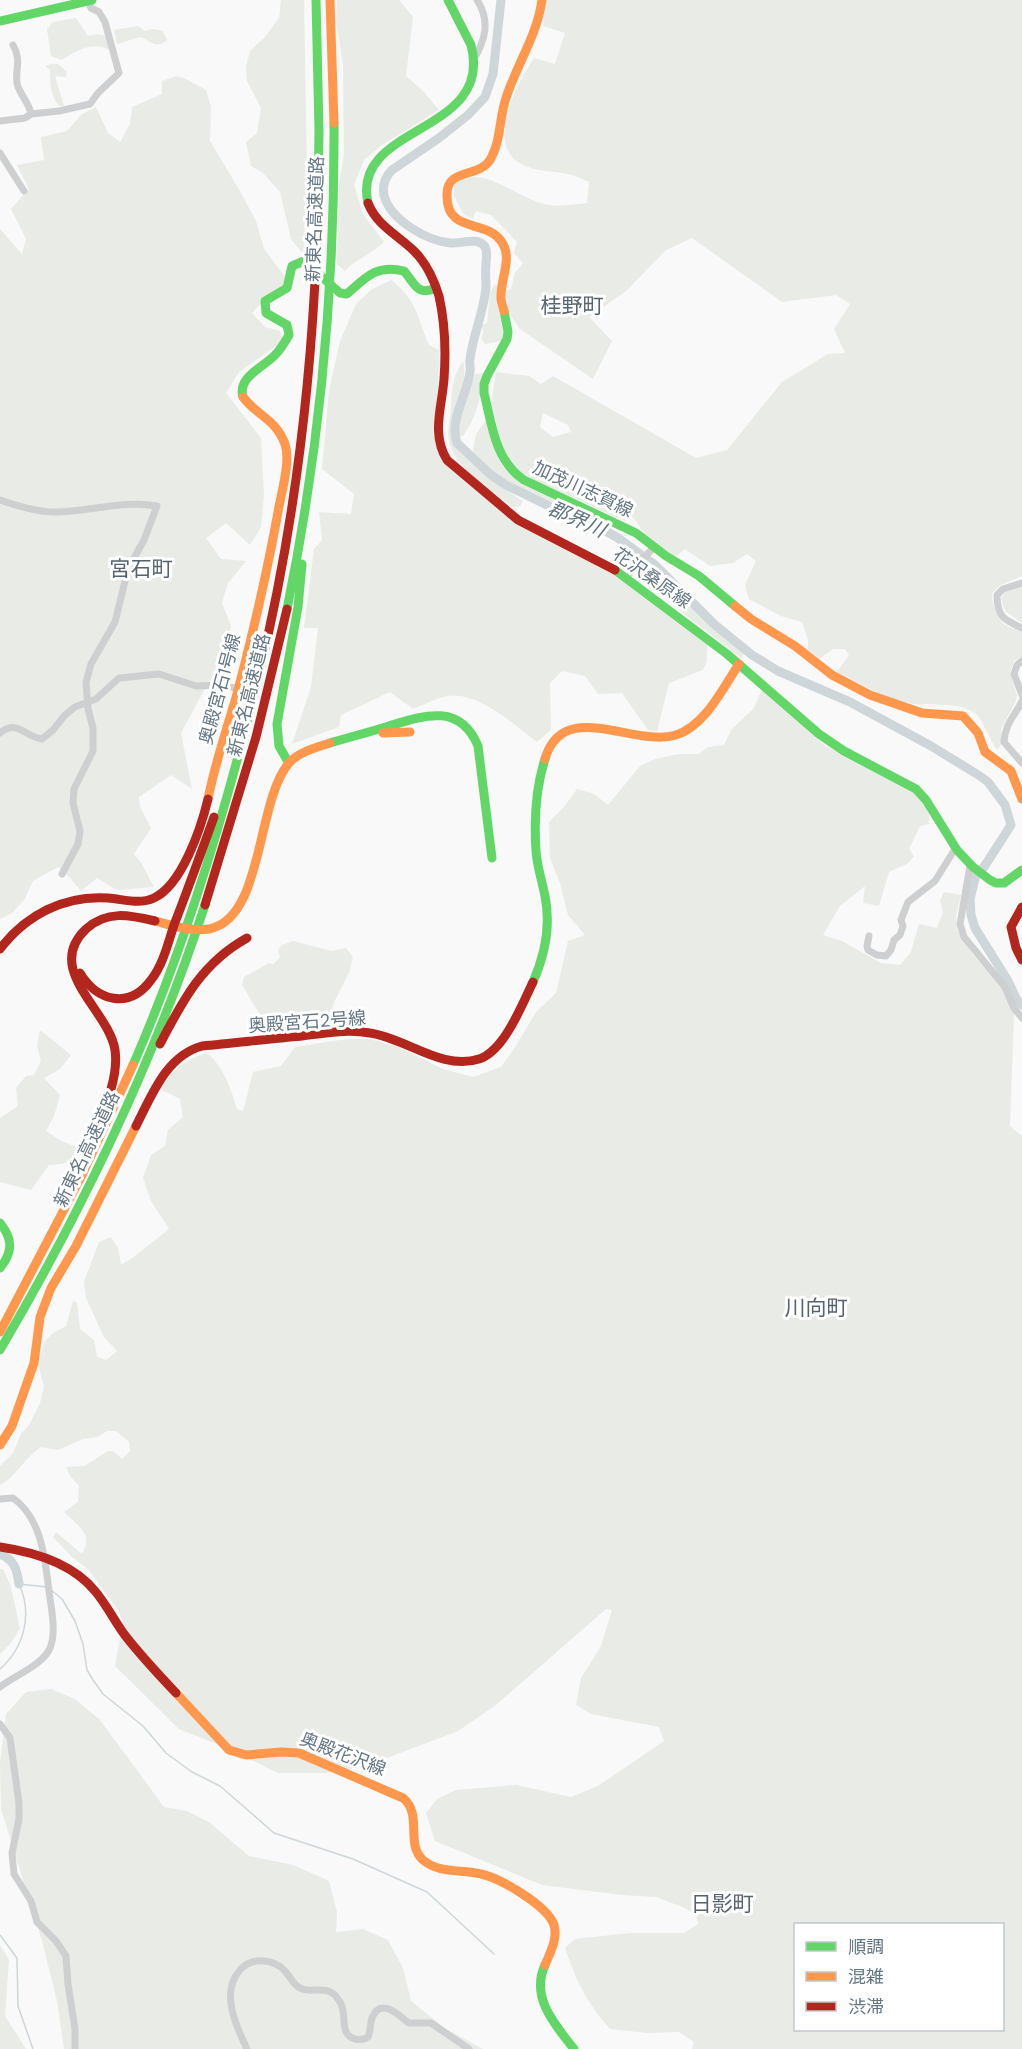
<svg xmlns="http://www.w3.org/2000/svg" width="1022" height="2049" font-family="'DM Sans','Noto Sans JP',sans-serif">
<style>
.green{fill:#e8ebe6;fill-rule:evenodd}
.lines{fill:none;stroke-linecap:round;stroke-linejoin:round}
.stream{stroke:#ced6d9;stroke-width:1.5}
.river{stroke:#ced6d9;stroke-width:9}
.street{stroke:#cecfd0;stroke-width:7}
.fast{stroke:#63d668;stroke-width:9}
.slow{stroke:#ff974d;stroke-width:9}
.jam{stroke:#b3261e;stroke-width:9}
.labels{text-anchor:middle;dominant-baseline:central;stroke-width:6;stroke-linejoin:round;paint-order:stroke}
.street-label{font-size:18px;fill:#657683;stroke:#fff}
.water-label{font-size:20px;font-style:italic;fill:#60757c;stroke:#fff}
.quarter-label{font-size:21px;fill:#57646e;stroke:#fff}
</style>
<rect width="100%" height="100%" fill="#f9f9f9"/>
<!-- green -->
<g class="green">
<path d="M281,0H304L307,177L304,255L291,239L280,192L264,174L251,166L246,142L257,133L261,108L247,81L246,67L250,51L265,37L279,18Z"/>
<path d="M337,0H399L413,17L406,76L422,90L439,110L382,145L364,160L354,185L363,214L384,242C372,254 357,258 345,271L337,264L339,183L344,155L343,65L336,20Z"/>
<path d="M546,0H1022V576L1001,585L992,593C992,604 997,621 1007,626C1011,629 1017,629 1022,631V657L1014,661L1010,672L1017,696L1015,703L1001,729V745L997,750C991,741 981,718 976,714C957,700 930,707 909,703C885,699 858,682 837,672L849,655L845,649H833L819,659L808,649V640L802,622L781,616L749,599L745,585L756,561L747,554L733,563L710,566L685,549L675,557L647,537L633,517L625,521L538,482L518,470L506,457L491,404L496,372L529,376L541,384L553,376L696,458L727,450L782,382L828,354L845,353L834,329L850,304L836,295L782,302L692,238L666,250L626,291L589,317L612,341L593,379L520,329L509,313L505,291L511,289L515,273L523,263L514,253L517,242L491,215L476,211L473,218L464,215L454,196V185C482,160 519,202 550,205C561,207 576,204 587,203L589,182C584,180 578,177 572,175C554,170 535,173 518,162C486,140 518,82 534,58L555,64L565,33L543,26ZM543,413L568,425L571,432L553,437L540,427Z"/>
<path d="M76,18L88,36L98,34L107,36L110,50C91,41 78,50 62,60L51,56L47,29L53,22Z"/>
<path d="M138,26L145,31L153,29L163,31L167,40C157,50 151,41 140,37L117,44L114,30Z"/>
<path d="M51,64H58L67,72L66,77L55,76L64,106H59C50,95 50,83 50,70L45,66Z"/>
<path d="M176,76L186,79L206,90L211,107L210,141L240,191L256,221L264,249L285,277L281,293L263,301L252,313L265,327L280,331L283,341L239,372L226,393L261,438L264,495L261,527L250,545L226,523L206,538L221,559L246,561L228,583L222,603L231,626L223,667L208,683L181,733L192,789L171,775L139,797L140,807L151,828L134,854L142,864L154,887L117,890L97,878L81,891L70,878L58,867L33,881L24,900L12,913L0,919V229L22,254L26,239L11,209L29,189L17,165L44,160L41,137L67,131L82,114L96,107L108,133L120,142L130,124L132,107L162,94V81Z"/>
<path d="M391,280C416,298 418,319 429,345L439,350L438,389L433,434L440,454L518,524L605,567L686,625L707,644V661L703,670L669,683L657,731L648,730L622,693L598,694L585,676L562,671L550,683L551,730L537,742C513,724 475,688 443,697C433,700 423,705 413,709L390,692L341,715L339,727L292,744L311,687L318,628H304L314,549L322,540L319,512L351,514L354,494L322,469L329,391L340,341L356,304L372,289Z"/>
<path d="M495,284L497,285V301L504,339L502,341L485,344L481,338L483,332L482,325L487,323L490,293Z"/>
<path d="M463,361C471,389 440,420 458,449L500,486L523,501L520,507H511C493,491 452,466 449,441C447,430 450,419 451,409C452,389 452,377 463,361Z"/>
<path d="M484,373C480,398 478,415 463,436H459L460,408L468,395L475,374Z"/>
<path d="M487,419C491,434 494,452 502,465C513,482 535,490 553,499L552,502L540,499L490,471L473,451L476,434Z"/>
<path d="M644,568L657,575L744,652L742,659L646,584L637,577Z"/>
<path d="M1022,587V623L1005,611L1001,599L1005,592Z"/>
<path d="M762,689L825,746L851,757L918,795L929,812V824L920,826L909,849L914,856L907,864L889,872L879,906L863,903L865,886L840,906L823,935L842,941L881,963L900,965L911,952L919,924L937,928L943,912L940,900L944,892L961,895L956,916L957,930L973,955L1000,983L1006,992L1014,1015L1010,1126L1022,1136V2049H692L694,2042L679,2032L648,2033L610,2029C586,2001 577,1983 565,1948L575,1939L630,1933H684L698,1924L696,1915L685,1908L656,1897L622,1895L542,1885L435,1841L426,1813L437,1799L456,1790L516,1785L571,1797L598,1786L664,1741L659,1727L591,1714L576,1705L581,1678L601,1646L612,1610L606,1609L496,1705L458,1731L366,1766L326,1773H278L229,1749L179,1729L115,1666L123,1621L118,1610L88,1569L72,1557L53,1537L56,1532L82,1554C94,1534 78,1526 64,1512L78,1502L79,1486L70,1476L66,1467L84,1466L108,1451H113L122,1459L130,1451L129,1442L116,1431H107L98,1437L83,1439L58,1450L41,1447C24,1458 16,1477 0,1485V1466L13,1453L21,1434L29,1425L40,1403L44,1386L38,1365L45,1341L53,1333L66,1326L73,1301L77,1303L80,1329L94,1340L97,1357L106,1360L117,1351L104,1337L86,1298L84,1282L99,1242L111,1237L118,1248L121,1265L131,1259L169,1229L151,1201L143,1178L151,1155L165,1146L168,1130L183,1117L180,1099L160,1089C173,1069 184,1060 207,1053C224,1067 231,1089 237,1109L243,1111L253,1072L281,1066L295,1047C318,1044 344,1037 367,1039C377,1040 385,1045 395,1045L443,1069L473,1077L501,1067L514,1049L536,1012L556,993L568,941L585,935L568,915L560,883L550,858L549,822L564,807L577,789L594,794L608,805L640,766L655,759L679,754H698L708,747L724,745L731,730L754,708ZM796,1924H1002V2030H796Z"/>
<path d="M293,941L332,951L346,948L353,957L349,973L334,1002L328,1026L321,1028L313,1019L306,1017L283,1034C263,1026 253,1002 242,985L244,977L269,963L273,965L280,957L278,950L282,945Z"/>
<path d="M40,1030L71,1055L60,1069L44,1078L60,1095L54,1116L46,1131L61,1141L80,1148C74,1164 64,1164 49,1165L31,1190L0,1182V1118L18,1106L16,1088L26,1076L34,1075L41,1061L37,1046Z"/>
<path d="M0,1569H3L10,1584L20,1628L11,1643L0,1654Z"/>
<path d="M51,1689L75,1699L100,1720L164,1807L187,1811L209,1822L249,1856L293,1865L329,1881L337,1912L336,1932L363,1929L388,1940L403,1968L411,2001L446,2029L483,2049H64L57,2001L42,1941L1,1809L0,1763L6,1714L26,1692Z"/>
<path d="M0,1945L9,1960L5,2016L26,2049H0Z"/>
</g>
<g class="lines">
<!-- stream -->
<g class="stream">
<path d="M51,1590L62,1599L75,1621L83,1644L87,1670L93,1680L103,1694L143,1726L166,1753L192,1772L220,1786L274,1833L353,1859L427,1892L494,1954"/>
<path d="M0,1669C24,1648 33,1614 19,1584L47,1587"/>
<path d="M0,1935L17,1958L18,2006L33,2049"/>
</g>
<!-- river -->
<g class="river">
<path d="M501,0L493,74L485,97L468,115L439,138L392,170C385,177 382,185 384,195C390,220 427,241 451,243C462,244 478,236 485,247C488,252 486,258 486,264C485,272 486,280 486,287C484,311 473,335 470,359C469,363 471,368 470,372C467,396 449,419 457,443L491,475L506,485L553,508L560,514L583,518L618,538L655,565L714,624L752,655L778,671L850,702L931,746L980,776L988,782L1005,805L1011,825L984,867L976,875L970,899L971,915L975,928L1008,981L1017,1000L1022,1005"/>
<path d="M0,1554C15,1560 17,1570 19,1584"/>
</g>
<!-- street -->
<g class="street">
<path d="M13,45C22,60 15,69 17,83C19,94 29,102 31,114"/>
<path d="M473,61C485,41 491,21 477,0"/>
<path d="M0,121L25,118L31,114L59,111L90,104L98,93L119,73L105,22L99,12L91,8L88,1"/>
<path d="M0,153L24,191"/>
<path d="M0,500C18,506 40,513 59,512C93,511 123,500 157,506L144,540L128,569L115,622L91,664L86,682L88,709L93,728V751L74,789L73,803L80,831L78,844L62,874"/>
<path d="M628,575L654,547"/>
<path d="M1022,583L1003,589L997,595C997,617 1004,620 1022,628"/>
<path d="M1022,661L1017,665L1014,674L1022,695"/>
<path d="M1022,701C1015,716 1005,723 1004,742L1022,763"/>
<path d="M0,733C17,719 23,736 42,739L53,730L65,715L75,707L96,699L119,678L159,674L196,686L225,685L234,688"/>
<path d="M970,866L960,924L964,937L1005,987L1014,1008L1022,1018"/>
<path d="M869,936L867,946L868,950L877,955L886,956L891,950L894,940L900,935L903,926L901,920L908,902L935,881L955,849"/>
<path d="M0,1499L13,1498C44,1520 45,1564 50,1598C52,1612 56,1634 50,1648C43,1665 14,1676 0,1687"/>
<path d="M0,1724L10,1738L19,1803V1819L12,1853L14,1874L31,1901L37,1922L56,1941L66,1956L68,1984L75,2029V2049"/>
<path d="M247,2049C236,2026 220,1992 240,1970C251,1957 273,1958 285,1971C291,1977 292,1984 300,1988C311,1994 324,1985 335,1995C338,1999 341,2002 342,2007C346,2018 340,2035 355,2039C360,2040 364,2040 368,2037C371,2031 370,2023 372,2018C381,1996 399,2016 409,2023H431L469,2049"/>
</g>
<!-- fast -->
<g class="fast">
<path d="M316,0L319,130L318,206"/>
<path d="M0,21L92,0"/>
<path d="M368,203C350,124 495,135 471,45L448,0"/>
<path d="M504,311L508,332L507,339L487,376L484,384V393C492,425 495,461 524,480L636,533L666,556L699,576L735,606"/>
<path d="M243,397C237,377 264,367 275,355C281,349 285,342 289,335L287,325L266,313L265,301L287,288L292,266L304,261L340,293L347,294C366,277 377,264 404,271C416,285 417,296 436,288"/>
<path d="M615,570L727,654L819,734L844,751L916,789L926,800L957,850L973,867L990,880L996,883H1004L1022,870"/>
<path d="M287,609C320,448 335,286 334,123"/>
<path d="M330,743C350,737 370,732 389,726C425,715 460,703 478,746L492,858"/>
<path d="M287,760L279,746L277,724L298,607L302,564"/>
<path d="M533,982C545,955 551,926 545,896C542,881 537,866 536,851C534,821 536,787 545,759"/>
<path d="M133,1065C188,939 227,807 259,674"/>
<path d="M0,1223C13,1239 13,1252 0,1268"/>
<path d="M0,1350C83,1209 154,1061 205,905"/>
<path d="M545,1965C530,1997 555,2025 574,2049"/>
</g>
<!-- slow -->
<g class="slow">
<path d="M330,0L334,123"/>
<path d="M504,311C503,307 501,302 501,298C500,280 512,260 503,244C488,217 446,236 447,194C447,168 479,178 490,160C501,142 499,118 506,98C517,64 537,36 542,0"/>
<path d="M735,606L751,619L795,646L832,675L870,695L922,713L963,716L978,733L985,752L1011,771L1022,799"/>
<path d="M383,733L410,732"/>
<path d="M545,759C563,697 635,748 676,735C705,726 723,688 739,664"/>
<path d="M208,799C215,763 227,729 237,694C253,633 267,573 278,512C281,493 291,462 285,444C276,419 256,415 243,397"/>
<path d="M155,921C171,925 192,932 209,929C264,919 256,801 289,763C299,752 317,747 330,743"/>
<path d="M0,1332L81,1177L133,1065"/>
<path d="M0,1445L12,1426L34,1363L40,1317L51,1288L76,1246L136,1126"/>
<path d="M176,1693L229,1750L246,1755L281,1752L299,1753L403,1798C423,1814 405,1844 423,1860C439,1874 462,1869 481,1874C500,1878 548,1906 554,1925C558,1939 550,1953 545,1965"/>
</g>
<!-- jam -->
<g class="jam">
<path d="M368,203C377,226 398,235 415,252C427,264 434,280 439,296C445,323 446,352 444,379C442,407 431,434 447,460L518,520L615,570"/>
<path d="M259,674C296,522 314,362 318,206"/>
<path d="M205,905L256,737L287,609"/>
<path d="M1022,907L1011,927L1016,948L1022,960"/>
<path d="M0,949C26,915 64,895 108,898C123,899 139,905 154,898C182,885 201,828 208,799"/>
<path d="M80,973C97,1001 129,1010 151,980C163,965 168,943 174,925C188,889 201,853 214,817"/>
<path d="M160,1044C183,1000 202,963 247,938"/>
<path d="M136,1126C152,1095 166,1056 202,1046C235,1043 268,1039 302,1036C324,1033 347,1029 370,1033C406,1038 442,1071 479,1059C504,1051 522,1005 533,982"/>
<path d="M94,1134C104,1109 119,1078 115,1050C109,1010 43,970 86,929C107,910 129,915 155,921"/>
<path d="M0,1547C34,1552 72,1563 95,1591C106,1604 114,1620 124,1634C140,1655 158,1674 176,1693"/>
</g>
</g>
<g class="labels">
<!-- street labels -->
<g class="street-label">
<text transform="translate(315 219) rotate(-88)">新東名高速道路</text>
<text transform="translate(583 489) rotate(25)">加茂川志賀線</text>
<text transform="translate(652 578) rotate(35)">花沢桑原線</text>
<text transform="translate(220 689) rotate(-75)">奥殿宮石1号線</text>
<text transform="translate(249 695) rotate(-76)">新東名高速道路</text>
<text transform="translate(307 1022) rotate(-4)">奥殿宮石2号線</text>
<text transform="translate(87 1149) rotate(-64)">新東名高速道路</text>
<text transform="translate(343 1754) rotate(21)">奥殿花沢線</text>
</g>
<!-- water labels -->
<g class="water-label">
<text transform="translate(577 519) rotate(24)">郡界川</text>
</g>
<!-- quarter labels -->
<g class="quarter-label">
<text x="572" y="306">桂野町</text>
<text x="141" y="569">宮石町</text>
<text x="816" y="1308">川向町</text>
<text x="722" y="1904">日影町</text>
</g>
</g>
<!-- legend -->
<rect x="794" y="1923" width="210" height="108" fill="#ffffff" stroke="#c1c8cd" stroke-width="1.5"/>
<rect x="806" y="1942" width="30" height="9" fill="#63d668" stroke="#c1c8cd" stroke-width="1.5"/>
<text x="848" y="1953" font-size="18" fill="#657683">順調</text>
<rect x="806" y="1972" width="30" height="9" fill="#ff974d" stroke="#c1c8cd" stroke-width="1.5"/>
<text x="848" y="1983" font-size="18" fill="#657683">混雑</text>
<rect x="806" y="2002" width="30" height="9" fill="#b3261e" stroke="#c1c8cd" stroke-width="1.5"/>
<text x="848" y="2013" font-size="18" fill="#657683">渋滞</text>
</svg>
